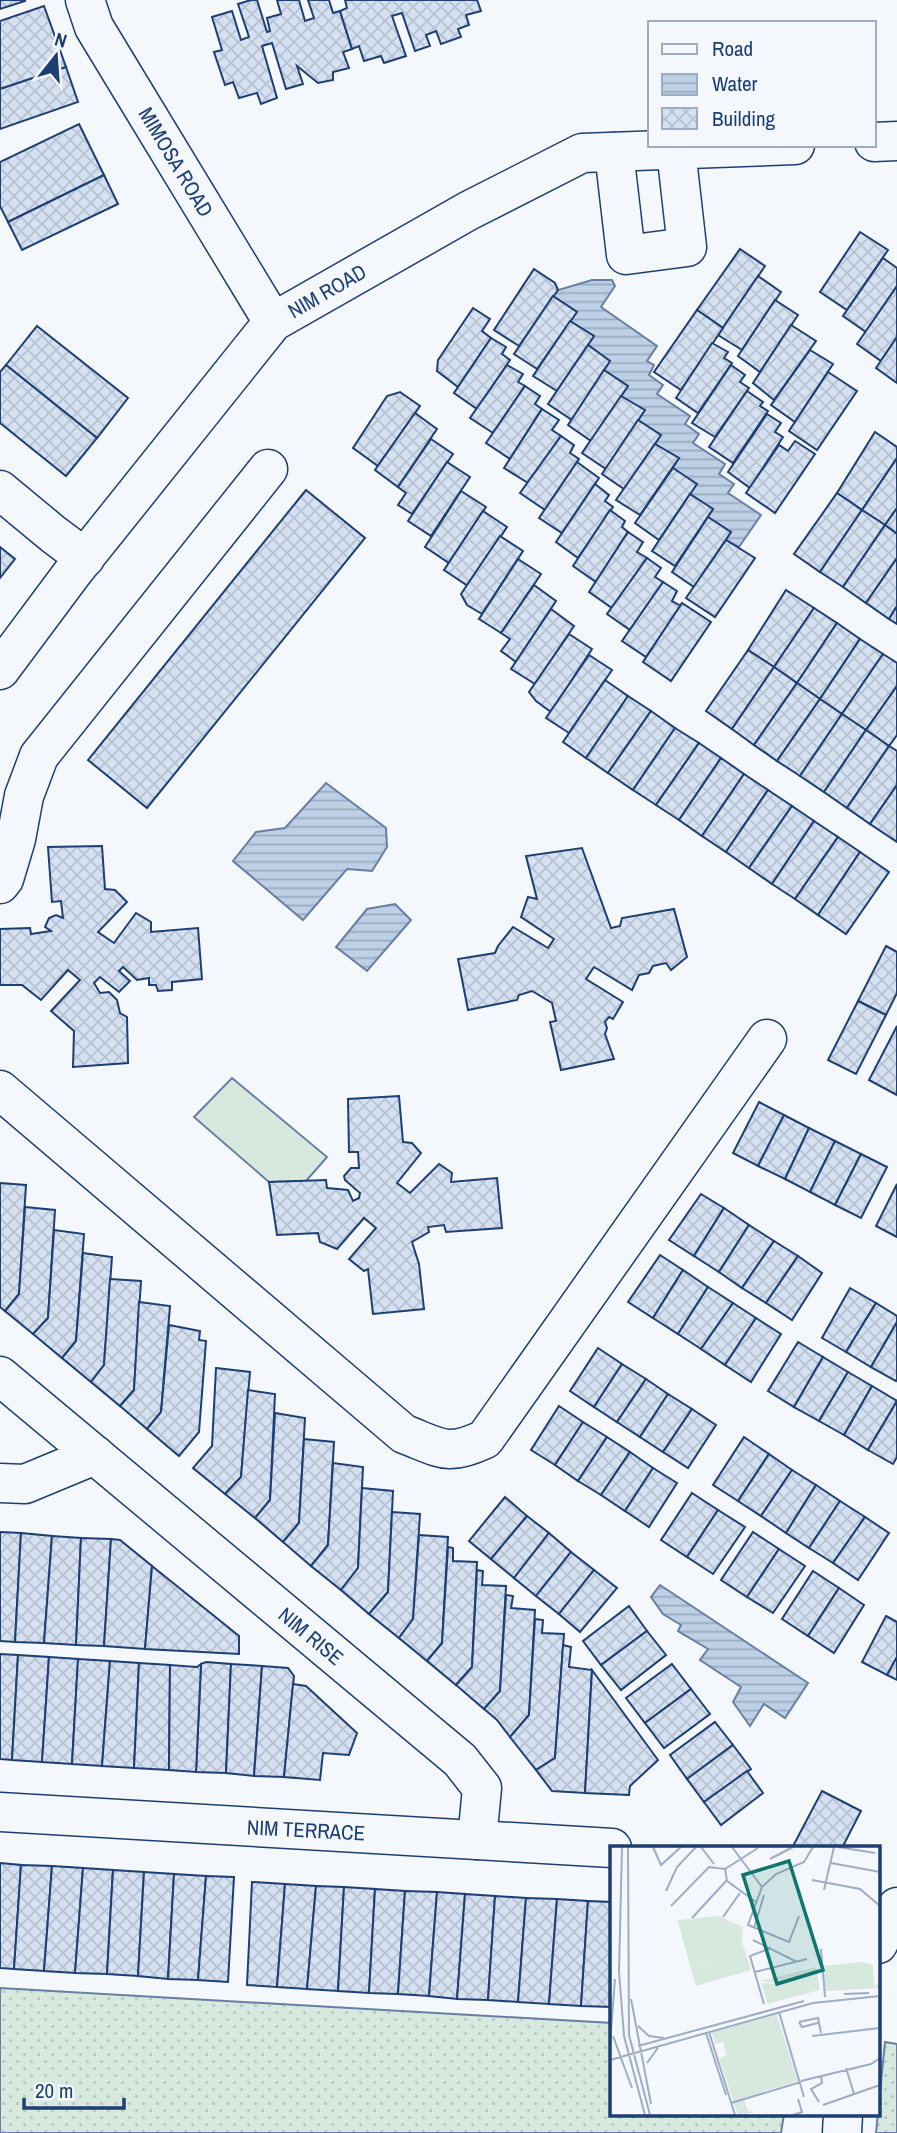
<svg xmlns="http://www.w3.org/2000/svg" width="897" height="2133" font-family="'Archivo Narrow',sans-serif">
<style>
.grass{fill:url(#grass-dots);stroke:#687fa3;stroke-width:2}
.pitch{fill:#d7e8df;stroke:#687fa3;stroke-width:2}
.water{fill:url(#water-rules);stroke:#687fa3;stroke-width:2}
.building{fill:url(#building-cross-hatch);stroke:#1d3f73;stroke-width:2}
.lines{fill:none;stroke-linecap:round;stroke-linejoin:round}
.minor-casing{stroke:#1d3f73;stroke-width:41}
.minor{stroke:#f4f7fb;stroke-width:38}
.labels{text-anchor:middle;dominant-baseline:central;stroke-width:5;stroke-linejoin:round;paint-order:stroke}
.street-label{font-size:21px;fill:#1d3f73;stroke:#f4f7fb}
.inset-road{fill:none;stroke:#9eadc5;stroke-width:2}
.view{fill:#0f766e;fill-opacity:0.15;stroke:#0f766e;stroke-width:3.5}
.inset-edge{fill:none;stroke:#1d3f73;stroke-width:3.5}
</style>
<defs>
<pattern id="grass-dots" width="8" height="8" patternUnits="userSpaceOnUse" patternTransform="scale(1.75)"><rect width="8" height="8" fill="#d7e8df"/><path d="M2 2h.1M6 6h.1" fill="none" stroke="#b8c8c3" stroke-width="1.8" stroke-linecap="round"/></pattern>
<pattern id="water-rules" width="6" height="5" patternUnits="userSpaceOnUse" patternTransform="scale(1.75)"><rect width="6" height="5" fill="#bed0e5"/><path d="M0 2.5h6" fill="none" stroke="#9aaabe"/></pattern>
<pattern id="building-cross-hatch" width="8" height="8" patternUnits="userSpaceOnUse" patternTransform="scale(1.75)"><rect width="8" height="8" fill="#d5e0f0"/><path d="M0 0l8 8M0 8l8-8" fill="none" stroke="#b6c1d1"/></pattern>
</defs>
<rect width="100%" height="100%" fill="#f4f7fb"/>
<!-- grass -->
<g class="grass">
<path d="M0,1988L612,2023V2114H784L781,2133H0Z"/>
<path d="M885,2042L897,2044V2133H876Z"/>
</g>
<!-- pitch -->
<path class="pitch" d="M232,1078L327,1157L306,1181L269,1182L194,1117Z"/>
<!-- water -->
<g class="water">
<path d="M592,280H612L615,286L601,307L657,346L647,361L654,365L649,375L663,385L657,394L690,416L685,424L699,434L693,443L725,464L719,474L734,484L728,493L761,515L739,547L726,540L731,532L708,517L713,509L690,494L673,468L679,458L655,444L661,435L638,420L644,410L621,396L628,386L604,370L610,361L588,345L594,336L570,321L576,311L553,296L558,290Z"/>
<path d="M326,783L386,828L387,847L372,871L347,869L303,920L233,861L256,832L285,828Z"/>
<path d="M395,904L411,920L367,971L336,947L367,909Z"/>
<path d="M660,1585L808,1683L785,1718L764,1704L750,1726L733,1702L741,1687L700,1660L708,1649L678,1631L681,1625L663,1614L651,1597Z"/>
</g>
<!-- building -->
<g class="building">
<path d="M0,0H25V1L0,9Z"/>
<path d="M251,0H257L267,32L270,31L267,18L281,14L277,0H299L305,21L314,18L308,0H329L333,13L340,11L352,49L343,52L349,68L333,72V80L318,83L297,66L303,84L286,89L272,43L262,46L277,98L261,104L257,93L239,98L233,82L225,85L214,52L222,50L212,17L232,11L241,40L249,37L238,4Z"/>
<path d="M345,0H477L481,11L466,15L469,25L458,29L461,37L441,44L436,31L426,35L430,46L415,51L402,13L392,16L406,56L384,63L381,56L364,61L359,46L352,49L340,11L347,8Z"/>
<path d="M44,6L66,67L0,89V21Z"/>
<path d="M66,67L78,102L0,129V89Z"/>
<path d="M79,124L104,175L8,222L0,206V162Z"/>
<path d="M104,175L118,204L22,250L8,222Z"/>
<path d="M860,232L888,250L847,310L820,292Z"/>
<path d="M740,249L765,266L723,328L697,310Z"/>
<path d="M883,258L897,268V286L866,332L843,316Z"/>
<path d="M534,269L555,283L558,290L519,346L494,330Z"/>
<path d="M758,276L781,292L742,350L718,335Z"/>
<path d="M897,286V337L881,361L857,344Z"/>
<path d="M553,296L577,312L537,369L514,354Z"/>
<path d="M775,300L798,315L760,372L738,356Z"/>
<path d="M473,308L490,319L482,331L491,338L458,387L437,371L438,360Z"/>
<path d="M697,310L723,328L681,390L654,372Z"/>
<path d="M570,321L594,336L557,391L533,376Z"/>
<path d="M791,325L816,341L774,400L753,383Z"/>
<path d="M37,326L128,398L97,438L6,365Z"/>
<path d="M897,337V383L876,368Z"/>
<path d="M491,338L506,347L502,354L510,360L477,409L454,393Z"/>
<path d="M712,343L728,352L724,358L732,363L698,413L676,398Z"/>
<path d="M588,345L610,361L572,420L548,404Z"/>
<path d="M810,350L833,364L795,422L771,405Z"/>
<path d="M6,365L97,438L66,476L0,423V372Z"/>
<path d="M507,365L523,374L518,382L525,386L493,433L470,418Z"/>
<path d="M731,365L745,375L740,382L749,388L715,437L692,423Z"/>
<path d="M604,370L628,386L591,441L568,425Z"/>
<path d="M828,372L857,391L817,450L789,431Z"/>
<path d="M525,386L540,396L535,404L542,409L510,459L486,443Z"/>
<path d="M747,391L763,402L760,406L768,411L733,463L709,447Z"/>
<path d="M400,392L420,406L378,466L353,448L387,396Z"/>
<path d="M621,396L645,410L606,469L582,453Z"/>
<path d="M542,409L559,420L552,430L561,436L528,483L504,468Z"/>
<path d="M415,413L437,429L398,487L375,470Z"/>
<path d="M767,414L781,423L775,432L783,437L750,488L728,472Z"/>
<path d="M638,420L661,435L624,489L602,474Z"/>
<path d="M875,432L897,447V458L862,510L837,493Z"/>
<path d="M561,436L574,445L570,453L579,459L545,510L520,493Z"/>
<path d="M431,439L453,454L412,514L398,505L406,493L398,487Z"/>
<path d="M795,441L815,454L775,513L746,493L779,445L788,451Z"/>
<path d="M655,444L679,458L640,515L616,500Z"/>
<path d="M897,458V508L885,525L862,510Z"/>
<path d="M447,462L470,477L431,536L408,521Z"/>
<path d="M577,462L599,478L562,533L539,518Z"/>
<path d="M673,468L697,484L659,540L635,523Z"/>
<path d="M595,484L609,495L605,501L613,507L578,558L556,542Z"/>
<path d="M306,490L365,538L147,808L88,760Z"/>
<path d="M461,491L486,507L449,563L425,547Z"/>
<path d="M837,493L862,510L820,572L794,554Z"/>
<path d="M690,494L713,509L675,566L652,551Z"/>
<path d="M897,508V534L885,525Z"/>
<path d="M610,510L625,521L622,527L628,532L596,582L573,566Z"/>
<path d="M862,510L885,525L843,587L820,572Z"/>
<path d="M483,511L507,527L468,586L444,570Z"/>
<path d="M708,517L731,532L694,587L672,572Z"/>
<path d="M885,525L897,534V558L866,603L843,587Z"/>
<path d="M628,532L643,542L637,552L647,558L612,608L589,592Z"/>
<path d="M500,536L523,551L482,614L467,605L461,594Z"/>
<path d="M726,540L755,558L715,617L686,598Z"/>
<path d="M0,547L15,559L0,578Z"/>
<path d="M647,558L661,568L655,577L663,582L630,630L607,614Z"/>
<path d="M897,558V606L889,619L866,603Z"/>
<path d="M518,559L541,574L501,633L479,619Z"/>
<path d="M663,582L677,591L672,601L681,606L646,657L622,641Z"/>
<path d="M534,585L556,601L516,662L501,651L510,639L501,633Z"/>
<path d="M786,590L814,608L774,667L748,650Z"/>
<path d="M682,603L711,622L671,681L643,662Z"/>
<path d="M897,606V624L889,619Z"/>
<path d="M814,608L837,623L797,683L774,667Z"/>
<path d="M551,609L574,626L535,684L511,669Z"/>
<path d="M837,623L860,639L820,699L797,683Z"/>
<path d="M569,634L592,649L551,712L536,701L529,692Z"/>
<path d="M860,639L883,654L842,714L820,699Z"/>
<path d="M748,650L774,667L732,729L706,711Z"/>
<path d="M883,654L897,663V686L866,730L842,714Z"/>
<path d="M589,655L612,670L569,733L546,718Z"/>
<path d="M774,667L797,683L754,745L732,729Z"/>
<path d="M605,680L628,696L586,758L563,742Z"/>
<path d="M797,683L820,699L777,761L754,745Z"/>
<path d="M897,686V735L889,746L866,730Z"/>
<path d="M628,696L651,711L608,773L586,758Z"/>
<path d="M820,699L842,714L800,776L777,761Z"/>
<path d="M651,711L675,728L633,790L608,773Z"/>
<path d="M842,714L866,730L824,792L800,776Z"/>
<path d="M675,728L699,743L656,805L633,790Z"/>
<path d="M866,730L889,746L847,808L824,792Z"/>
<path d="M699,743L721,758L679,820L656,805Z"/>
<path d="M889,746L897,751V785L870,824L847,808Z"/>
<path d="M721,758L744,774L702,836L679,820Z"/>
<path d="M744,774L768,790L726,852L702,836Z"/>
<path d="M897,785V842L870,824Z"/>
<path d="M768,790L792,806L749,868L726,852Z"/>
<path d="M792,806L814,821L772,884L749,868Z"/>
<path d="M814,821L838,837L795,899L772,884Z"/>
<path d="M838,837L860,852L818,915L795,899Z"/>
<path d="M102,846L105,889L115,890L127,902L98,932L114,943L136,913L151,922V932L198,928L202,979L172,982V990L158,991L156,985H149V978L137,980L123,967L119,971L130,981L119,992L100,977L94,983L100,993L109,992L117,1000L120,1013L127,1017L128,1063L73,1067L74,1031L51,1011L80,980L68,970L41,1000L22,985H0V929L30,928L31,934L51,931L45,927L49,918L56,915L63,918L61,901L52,902L48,847Z"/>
<path d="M582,848L611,928L620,926L622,918L674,909L687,957L671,970L666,963L653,966L649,973L639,975L632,990L594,967L586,979L623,1002L613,1019L609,1017L605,1022L607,1028L605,1034L614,1059L561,1070L550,1022L556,1021L552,1003L532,991L519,995L517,1000L468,1010L458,959L495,953L498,946L513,927L548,948L554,939L521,917L528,897L537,899L526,856Z"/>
<path d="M860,852L889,872L846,934L818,915Z"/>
<path d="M886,946L897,952V993L886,1015L858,1001Z"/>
<path d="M858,1001L886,1015L856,1074L828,1060Z"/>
<path d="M897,1026V1095L869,1080Z"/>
<path d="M399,1096L403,1142L412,1143L421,1153L397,1183L410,1193L439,1164L452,1173L451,1182L497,1178L502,1228L446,1232L444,1225L428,1227L429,1232L412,1242L419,1264L424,1309L373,1314L368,1269L364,1271L349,1259L376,1228L364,1218L337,1249L320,1242L318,1233L277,1235L269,1182L326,1180L327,1188L348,1190L353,1201L359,1198L360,1193L345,1180L344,1176L351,1168H359L358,1152H349L348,1099Z"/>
<path d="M759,1102L784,1115L758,1166L733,1153Z"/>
<path d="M784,1115L809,1128L785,1179L758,1166Z"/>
<path d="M809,1128L835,1141L810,1192L785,1179Z"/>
<path d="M835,1141L861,1154L835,1205L810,1192Z"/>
<path d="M861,1154L887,1167L861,1218L835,1205Z"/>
<path d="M0,1183L26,1185L19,1294L5,1311L0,1307Z"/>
<path d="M897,1184V1237L876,1226Z"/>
<path d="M701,1194L724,1208L694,1256L669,1240Z"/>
<path d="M25,1207L55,1210L48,1318L33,1334L5,1311L19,1294Z"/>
<path d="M724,1208L749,1225L719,1272L694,1256Z"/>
<path d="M749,1225L774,1241L742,1288L719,1272Z"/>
<path d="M54,1230L84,1234L76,1341L62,1358L33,1334L48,1318Z"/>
<path d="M774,1241L798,1256L766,1303L742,1288Z"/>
<path d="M83,1253L112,1257L104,1365L91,1382L62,1358L76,1341Z"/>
<path d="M660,1255L683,1270L653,1318L628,1302Z"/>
<path d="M798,1256L822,1273L792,1320L766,1303Z"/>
<path d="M683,1270L708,1287L678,1334L653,1318Z"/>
<path d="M110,1279L141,1281L134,1390L120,1406L91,1382L104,1365Z"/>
<path d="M708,1287L733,1303L701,1349L678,1334Z"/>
<path d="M850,1288L876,1303L846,1352L822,1338Z"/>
<path d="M139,1302L170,1306L161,1412L147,1429L120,1406L134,1390Z"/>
<path d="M733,1303L756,1318L725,1365L701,1349Z"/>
<path d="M876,1303L897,1316V1322L871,1367L846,1352Z"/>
<path d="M756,1318L781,1334L751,1382L725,1365Z"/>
<path d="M897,1322V1379L896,1381L871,1367Z"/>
<path d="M169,1325L200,1331L199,1340L206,1341L199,1432L179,1456L147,1429L161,1412Z"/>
<path d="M798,1342L823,1357L794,1407L768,1391Z"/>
<path d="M598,1348L622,1364L594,1407L570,1391Z"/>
<path d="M823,1357L848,1372L819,1421L794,1407Z"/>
<path d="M622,1364L646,1379L617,1422L594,1407Z"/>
<path d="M216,1368L250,1372L241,1477L225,1494L193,1468L212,1446Z"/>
<path d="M848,1372L872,1386L844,1435L819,1421Z"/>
<path d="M646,1379L668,1394L640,1437L617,1422Z"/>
<path d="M872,1386L897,1401L868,1450L844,1435Z"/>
<path d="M248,1390L275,1394L270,1500L255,1518L225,1494L241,1477Z"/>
<path d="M668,1394L692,1409L663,1452L640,1437Z"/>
<path d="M897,1401V1457L893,1464L868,1450Z"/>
<path d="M559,1406L583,1422L555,1465L531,1450Z"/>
<path d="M692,1409L716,1425L688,1468L663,1452Z"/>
<path d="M275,1413L305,1418L299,1523L283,1542L255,1518L270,1500Z"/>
<path d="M583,1422L607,1437L578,1481L555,1465Z"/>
<path d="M607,1437L630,1452L601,1495L578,1481Z"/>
<path d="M744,1437L769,1454L738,1501L713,1485Z"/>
<path d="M304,1439L334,1442L328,1545L311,1566L283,1542L299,1523Z"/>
<path d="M630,1452L653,1468L625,1511L601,1495Z"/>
<path d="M769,1454L792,1470L761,1516L738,1501Z"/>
<path d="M333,1463L363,1467L358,1568L341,1590L311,1566L328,1545Z"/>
<path d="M653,1468L677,1483L649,1527L625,1511Z"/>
<path d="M792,1470L816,1485L786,1533L761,1516Z"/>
<path d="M816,1485L840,1501L809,1548L786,1533Z"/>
<path d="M362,1488L393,1491L388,1592L369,1614L341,1590L358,1568Z"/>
<path d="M692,1493L718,1510L687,1557L661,1540Z"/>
<path d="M505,1497L527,1516L491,1559L469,1541Z"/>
<path d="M840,1501L865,1517L833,1563L809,1548Z"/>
<path d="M718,1510L745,1527L713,1574L687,1557Z"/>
<path d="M392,1512L420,1514L413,1619L399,1638L369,1614L388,1592Z"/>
<path d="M527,1516L549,1533L514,1578L491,1559Z"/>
<path d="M865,1517L889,1533L858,1580L833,1563Z"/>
<path d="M0,1532L21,1533L15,1642L0,1641Z"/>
<path d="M753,1532L779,1549L747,1597L721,1580Z"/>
<path d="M21,1533L52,1536L44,1643L15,1642Z"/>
<path d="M549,1533L571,1552L536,1596L514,1578Z"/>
<path d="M419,1535L448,1537L442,1643L427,1661L399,1638L413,1619Z"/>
<path d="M52,1536L81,1538L76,1645L44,1643Z"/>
<path d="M81,1538L111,1539L104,1646L76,1645Z"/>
<path d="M111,1539L120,1540L152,1566L145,1649L104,1646Z"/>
<path d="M448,1547L453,1548V1561L477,1562L472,1667L456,1685L427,1661L442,1643Z"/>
<path d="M779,1549L805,1566L773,1613L747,1597Z"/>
<path d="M571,1552L594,1570L559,1614L536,1596Z"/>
<path d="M152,1566L239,1636V1654L145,1649Z"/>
<path d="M477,1570L483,1571L482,1585L506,1586L500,1691L484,1709L456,1685L472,1667Z"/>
<path d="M594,1570L617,1588L580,1632L559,1614Z"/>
<path d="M813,1571L839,1588L808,1636L782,1619Z"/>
<path d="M839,1588L864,1605L834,1653L808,1636Z"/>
<path d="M506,1595L513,1596L511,1608L535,1610L529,1715L510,1737L497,1720L484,1709L500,1691Z"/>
<path d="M629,1606L647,1631L601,1665L583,1641Z"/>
<path d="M886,1616L897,1622V1657L887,1675L862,1662Z"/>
<path d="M535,1619L543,1620L542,1633L564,1634L555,1758L536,1770L510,1737L529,1715Z"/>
<path d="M647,1631L666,1655L621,1690L601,1665Z"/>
<path d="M563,1645L571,1647L569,1667L592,1670L585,1793L552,1791L536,1770L555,1758Z"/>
<path d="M0,1654L18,1655L12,1760L0,1759Z"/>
<path d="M18,1655L49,1657L42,1762L12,1760Z"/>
<path d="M49,1657L78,1659L72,1764L42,1762Z"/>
<path d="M897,1657V1680L887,1675Z"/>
<path d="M78,1659L110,1661L102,1766L72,1764Z"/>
<path d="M110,1661L139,1663L134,1768L102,1766Z"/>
<path d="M206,1662L231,1664L226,1773L196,1772L201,1664Z"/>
<path d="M139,1663L170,1665L169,1770L134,1768Z"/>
<path d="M201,1664L196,1772L169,1770L170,1665L197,1667Z"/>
<path d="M231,1664L262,1666L254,1776L226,1773Z"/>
<path d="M672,1664L691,1689L645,1723L626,1698Z"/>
<path d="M262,1666L288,1668L294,1676L284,1777L254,1776Z"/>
<path d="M592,1670L658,1760L630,1786L629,1795L585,1793Z"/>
<path d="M293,1684L306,1686L357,1733L349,1755L323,1753L320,1780L284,1777Z"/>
<path d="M691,1689L710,1714L664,1748L645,1723Z"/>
<path d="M715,1722L733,1745L687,1779L670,1755Z"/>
<path d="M733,1745L751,1769L704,1802L687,1779Z"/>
<path d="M747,1771L763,1793L721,1825L704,1802Z"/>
<path d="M822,1791L861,1811L842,1848H792Z"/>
<path d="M0,1863L21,1865L14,1969L0,1968Z"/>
<path d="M21,1865L52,1866L44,1971L14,1969Z"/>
<path d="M52,1866L83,1868L75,1973L44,1971Z"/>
<path d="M83,1868L113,1870L107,1974L75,1973Z"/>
<path d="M113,1870L144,1872L138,1976L107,1974Z"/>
<path d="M144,1872L174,1874L168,1979L138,1976Z"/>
<path d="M174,1874L206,1876L198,1980L168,1979Z"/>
<path d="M206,1876L234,1877L228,1982L198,1980Z"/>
<path d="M252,1882L285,1884L277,1987L247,1985Z"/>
<path d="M285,1884L316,1886L307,1989L277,1987Z"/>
<path d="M316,1886L344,1887L338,1991L307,1989Z"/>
<path d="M344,1887L375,1889L369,1993L338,1991Z"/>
<path d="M375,1889L405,1891L398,1994L369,1993Z"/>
<path d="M405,1891L437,1892L429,1996L398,1994Z"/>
<path d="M437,1892L465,1894L457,1999L429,1996Z"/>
<path d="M465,1894L495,1896L488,2000L457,1999Z"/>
<path d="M495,1896L526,1898L518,2002L488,2000Z"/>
<path d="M526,1898L557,1899L549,2004L518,2002Z"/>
<path d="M557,1899L588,1901L581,2006L549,2004Z"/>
<path d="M588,1901L612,1902V2007L581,2006Z"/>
</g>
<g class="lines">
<!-- minor casing -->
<g class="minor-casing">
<g id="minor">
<path d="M85,0L94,27L273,322"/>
<path d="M874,142L897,141"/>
<path d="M614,152L626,255L687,247L676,150"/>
<path d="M0,490L53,534L85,558"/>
<path d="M0,670L73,572L273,322L468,211L582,153L795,145"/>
<path d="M0,884L4,879L16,839L24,796L39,756L268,469"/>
<path d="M0,1090L404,1434C441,1448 447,1457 485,1439L767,1039"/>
<path d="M0,1376L460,1760L482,1788L477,1840"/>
<path d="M0,1483L25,1484L95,1455"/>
<path d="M0,1812L612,1848"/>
<path d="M878,1944L897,1907"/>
<path d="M842,2133L843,2114"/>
</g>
</g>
<!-- minor -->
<use href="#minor" class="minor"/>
</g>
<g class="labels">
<!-- street labels -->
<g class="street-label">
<text transform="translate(176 162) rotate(59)">MIMOSA ROAD</text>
<text transform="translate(327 291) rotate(-30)">NIM ROAD</text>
<text transform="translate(311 1636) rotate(40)">NIM RISE</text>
<text transform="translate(306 1830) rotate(3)">NIM TERRACE</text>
</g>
</g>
<!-- overview -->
<g transform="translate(610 1846)">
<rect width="270" height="270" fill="#f4f7fb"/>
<path d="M108,70L133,81L132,96L141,124L86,140L79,116L105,115L113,128H120L118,121L134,110L130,86L106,93L99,88L100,79L70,83L67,74ZM253,116L263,119L264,140L269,137V142L216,145L211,120ZM206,121L210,144L157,158L156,152L180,146L177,138L150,135ZM166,167L188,235L134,252L138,265L145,266L128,269L109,212L117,209L113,196L105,198L102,186Z" fill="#d7e8df"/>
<path d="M100,79L106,81L99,88L106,93L118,83L130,86L134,110L125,121H118L121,128H113L105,115L79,116L70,83Z" fill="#d7e8df"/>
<path d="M151,137L177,138L181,146L156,152Z" fill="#d7e8df"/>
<path class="inset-road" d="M12,1L9,125L14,190L35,269M18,1L19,189L40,269M43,1L51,19L71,1M91,1L104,18M122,1L152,41M228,1L265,7M160,13L183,1M221,17L270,26M115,23L117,35L146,56M202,34L250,43L270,60M214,44L224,1M56,45L67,21L86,1M61,60L99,21L115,23L148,2M189,70L179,96L138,79L152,41L166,28L194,16L203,1M113,71L130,47M82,72L117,34M144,82L154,49M143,94L187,116M211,103L215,151M145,126L197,113M234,148L259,147M21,153L41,258M154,158L140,110L161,102M169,166L194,251M189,176L208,172L211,187M189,176L192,181L208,177M28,180L39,190L54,192M99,186L125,269M96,187L116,249M3,190L22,242M202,190L270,182M0,198L5,133M28,200L194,155M0,214L203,157L270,150M37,217L50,199M236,222L244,248M191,235L261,218L270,212M209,256L201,243L212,237L211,229M121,257L191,236M213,259L270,239M183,269L192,266L188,253"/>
<path class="view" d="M179,15L213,124L167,138L133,29Z"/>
<rect width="270" height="270" class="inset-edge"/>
</g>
<!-- legend -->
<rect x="648" y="21" width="228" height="126" fill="#f4f7fb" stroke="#9eadc5" stroke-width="2"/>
<rect x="662" y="44" width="35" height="10" fill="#f4f7fb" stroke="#9eadc5" stroke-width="2"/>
<text x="712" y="56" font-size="21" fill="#1d3f73">Road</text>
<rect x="662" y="74" width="35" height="21" fill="url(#water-rules)" stroke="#9eadc5" stroke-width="2"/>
<text x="712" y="91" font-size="21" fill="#1d3f73">Water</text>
<rect x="662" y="108" width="35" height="21" fill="url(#building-cross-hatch)" stroke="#9eadc5" stroke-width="2"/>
<text x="712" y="126" font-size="21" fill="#1d3f73">Building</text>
<!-- north arrow -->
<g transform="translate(56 56) rotate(17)" stroke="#f4f7fb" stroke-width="5" paint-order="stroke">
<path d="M0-5L12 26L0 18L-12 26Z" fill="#1d3f73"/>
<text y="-10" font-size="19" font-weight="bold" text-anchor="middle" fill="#1d3f73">N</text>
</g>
<!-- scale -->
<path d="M24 2098v10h100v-10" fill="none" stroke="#1d3f73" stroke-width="3.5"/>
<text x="35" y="2098" font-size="21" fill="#1d3f73" stroke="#f4f7fb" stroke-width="5" paint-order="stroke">20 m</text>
</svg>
